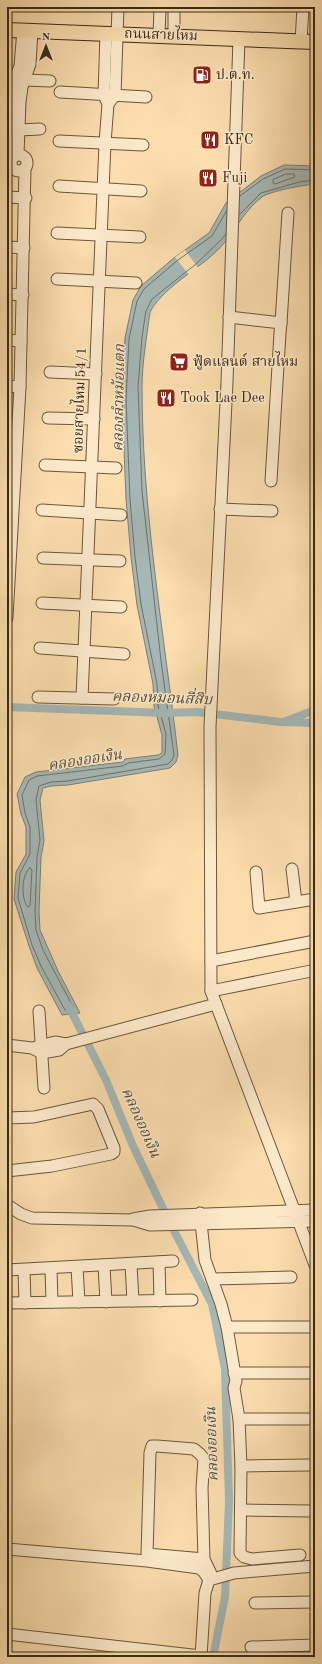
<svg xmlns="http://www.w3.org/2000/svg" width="322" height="1664" font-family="'Old Standard TT','Noto Serif Thai',serif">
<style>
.water{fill:#a5b8b7;stroke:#7b7f76}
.pier{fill:#fbddae}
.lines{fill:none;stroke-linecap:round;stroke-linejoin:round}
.shore{stroke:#707166;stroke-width:1}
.canal{stroke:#a5b8b7;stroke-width:8}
.minor-casing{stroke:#6b573b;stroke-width:13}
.major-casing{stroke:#3b2a15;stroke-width:16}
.minor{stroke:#fce9ca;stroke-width:11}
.major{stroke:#fbddae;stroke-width:14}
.labels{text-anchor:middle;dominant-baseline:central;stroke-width:3;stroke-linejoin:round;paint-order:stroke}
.street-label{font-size:14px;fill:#3b2a15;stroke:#fce9ca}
.poi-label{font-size:14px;fill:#3b2a15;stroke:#fce9ca;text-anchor:start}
.water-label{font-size:15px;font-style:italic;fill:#564e3e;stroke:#fce9ca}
</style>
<rect width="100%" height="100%" fill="#fbddae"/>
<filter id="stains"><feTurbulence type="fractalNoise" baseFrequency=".005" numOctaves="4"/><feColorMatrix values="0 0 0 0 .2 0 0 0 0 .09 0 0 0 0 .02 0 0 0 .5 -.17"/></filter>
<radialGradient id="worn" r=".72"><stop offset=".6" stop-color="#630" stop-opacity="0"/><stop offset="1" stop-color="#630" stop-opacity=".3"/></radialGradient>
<!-- water -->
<path class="water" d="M284,165L315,166V184C304,185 270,191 262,197C246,209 237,227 225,242C204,268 166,283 150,312C147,336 142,362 142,387C142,511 164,633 178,755L176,762L170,768L68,785L51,786L43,788L40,800L44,841L41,857L39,911L40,930L58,971L80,1013L62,1015L37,968L29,946L14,899L16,872L26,854V827L21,814L17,794L25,777L36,772L123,762L125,759L158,755L162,753V735L154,706L153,684L137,605L131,557L126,499L122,400L125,338L133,300L141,286L175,257L209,233L226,203L261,176Z"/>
<!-- pier -->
<path class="pier" d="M185,250L199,269L190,276L175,257Z"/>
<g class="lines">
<!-- shore -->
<g class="shore">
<path d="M286,174H294L295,177L275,184L273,183V180Z"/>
<path d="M240,196L263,179L285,169L315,170"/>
<path d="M239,215L261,193L299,182L315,180"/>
<path d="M226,234L222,239L196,264L152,299L146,311L142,337L138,386L142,491L161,661L174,755L172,760L168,764L68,781L51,782L39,786L36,800L40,840L37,857L35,911L36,930L43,950L73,1007L72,1010H65L41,966L32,945L18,898L20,873L30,854V827L25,813L22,795L29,780L37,776L123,766L128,763L159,759L165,754L166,734L158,705L157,684L141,604L135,557L130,499L126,400L129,339L137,301L144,289L178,260L212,236L227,210"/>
<path d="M30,868L32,870L30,906L28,907C21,900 21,874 30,868Z"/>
</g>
<!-- canal -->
<g class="canal">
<path d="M7,707L165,713L197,712L281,722L315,723"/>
<path d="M286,721L315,710"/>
<path d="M68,1005L106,1080L133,1146L169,1221L212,1304L225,1369L229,1501L225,1597L213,1657"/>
</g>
<!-- minor casing -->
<g class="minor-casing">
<g id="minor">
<path d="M7,9V7"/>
<path d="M159,36L160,7"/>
<path d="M174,36V7"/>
<path d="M239,39L227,382L210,727L211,991L315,1265"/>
<path d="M301,42L303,7"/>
<path d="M25,80L50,81"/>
<path d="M60,92L146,97"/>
<path d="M108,104L115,95L118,7"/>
<path d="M19,130L40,129"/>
<path d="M59,141L143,145"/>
<path d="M18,154L20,102L22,87L30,64L32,31"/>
<circle cx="19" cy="163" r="8"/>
<path d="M11,160L10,152L11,98L14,81L20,66L23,30"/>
<path d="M59,186L141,191"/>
<path d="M7,197L26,198"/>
<path d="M57,233L140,237"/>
<path d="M7,247L24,248"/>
<path d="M57,279L136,283"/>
<path d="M7,294L23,295"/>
<path d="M229,317L281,323L280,333L271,481"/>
<path d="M281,323L288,213"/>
<path d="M7,340L21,341"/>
<path d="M50,372L96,374"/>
<path d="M7,386L20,387"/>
<path d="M48,418L94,419"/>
<path d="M45,465L116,468"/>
<path d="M220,509L272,511"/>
<path d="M42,510L121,515"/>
<path d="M43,558L120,561"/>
<path d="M42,603L121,607"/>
<path d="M7,618L20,387L25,168"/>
<path d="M40,648L124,654"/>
<path d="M38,697L114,699"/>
<path d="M82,698L105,143L108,104L104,95L106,33"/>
<path d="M292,869L296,902"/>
<path d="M256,872L259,908L315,899"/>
<path d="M211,961L315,941"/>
<path d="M211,991L311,971L315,972"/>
<path d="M39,1011L44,1088"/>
<path d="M7,1045L32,1048L42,1053L59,1050L66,1044L216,1004"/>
<path d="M36,1047L55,1042L66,1044"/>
<path d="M7,1118L34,1117L93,1104L98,1109L114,1148V1152L111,1154L52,1166L7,1171"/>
<path d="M7,1205L21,1214L32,1218L133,1220L150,1225L315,1221"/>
<path d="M200,1213L205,1260L221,1304L227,1327L236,1381L234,1388L239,1419L241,1466L240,1553L244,1557L252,1559L300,1555"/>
<path d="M133,1219L150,1216L315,1210"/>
<path d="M159,1262L160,1301"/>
<path d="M131,1264L133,1301"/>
<path d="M104,1265L106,1302"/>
<path d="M77,1267L79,1302"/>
<path d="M51,1269L52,1302"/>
<path d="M7,1270L173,1261"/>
<path d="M24,1270L25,1303"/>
<path d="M212,1279L291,1277"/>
<path d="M7,1303L192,1300"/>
<path d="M227,1327H312"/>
<path d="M234,1373H311"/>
<path d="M239,1419H308"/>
<path d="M241,1466L309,1465"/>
<path d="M241,1510L312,1511"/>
<path d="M7,1549L147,1561L199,1568L204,1572L209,1580"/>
<path d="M204,1559L147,1554L150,1453L152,1446H157L194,1449L200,1454L204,1459L202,1488L204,1559L213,1578"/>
<path d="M255,1603L315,1602"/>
<path d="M7,1634L201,1656"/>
<path d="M251,1647L315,1645"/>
<path d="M201,1657L205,1593L209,1580L234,1573L315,1566"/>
</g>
</g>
<!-- major casing -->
<g class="major-casing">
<path id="major" d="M7,30L315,42"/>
</g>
<!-- minor -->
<use href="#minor" class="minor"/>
<!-- major -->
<use href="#major" class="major"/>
</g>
<!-- icons -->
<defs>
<g id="fuel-square" transform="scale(1)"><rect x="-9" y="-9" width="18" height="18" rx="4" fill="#8f2418" stroke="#fce9ca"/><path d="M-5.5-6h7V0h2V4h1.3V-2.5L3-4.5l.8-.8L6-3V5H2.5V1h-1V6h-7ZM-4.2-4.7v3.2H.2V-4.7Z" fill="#fff"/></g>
<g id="restaurant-square" transform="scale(1)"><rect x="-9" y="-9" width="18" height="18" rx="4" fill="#8f2418" stroke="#fce9ca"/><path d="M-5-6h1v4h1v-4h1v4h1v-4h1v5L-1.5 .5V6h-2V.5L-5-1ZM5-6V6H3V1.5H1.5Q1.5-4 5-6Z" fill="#fff"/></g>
<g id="supermarket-square" transform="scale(1)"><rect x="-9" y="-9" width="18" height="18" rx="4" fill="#8f2418" stroke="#fce9ca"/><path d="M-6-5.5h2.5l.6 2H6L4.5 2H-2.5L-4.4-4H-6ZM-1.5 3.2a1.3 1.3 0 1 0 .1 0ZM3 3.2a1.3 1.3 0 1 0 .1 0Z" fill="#fff"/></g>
</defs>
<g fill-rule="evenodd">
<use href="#fuel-square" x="202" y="75"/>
<use href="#restaurant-square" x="210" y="140"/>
<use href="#restaurant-square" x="208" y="178"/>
<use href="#supermarket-square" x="179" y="362"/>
<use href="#restaurant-square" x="166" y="398"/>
</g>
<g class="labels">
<!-- street labels -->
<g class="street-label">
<text transform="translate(161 35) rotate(2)">ถนนสายไหม</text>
<text transform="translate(80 400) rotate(-88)">ซอยสายไหม 54/1</text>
</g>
<!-- poi labels -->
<g class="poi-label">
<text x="216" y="75">ป.ต.ท.</text>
<text x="224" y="140">KFC</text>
<text x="222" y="178">Fuji</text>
<text x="193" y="362">ฟู้ดแลนด์ สายไหม</text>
<text x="180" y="398">Took Lae Dee</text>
</g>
<!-- water labels -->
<g class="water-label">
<text transform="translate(120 398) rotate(-89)">คลองลำหม้อแตก</text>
<text transform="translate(162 699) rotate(2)">คลองหมอนสี่สิบ</text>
<text transform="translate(85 761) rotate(-9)">คลองออเงิน</text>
<text transform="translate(140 1123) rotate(66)">คลองออเงิน</text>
<text transform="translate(213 1444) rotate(-92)">คลองออเงิน</text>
</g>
</g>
<!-- margin -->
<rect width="322" height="1664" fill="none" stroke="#fbddae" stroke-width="24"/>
<rect x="8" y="8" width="306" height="1648" fill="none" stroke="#3b2a15" stroke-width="2"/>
<rect x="12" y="12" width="298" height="1640" fill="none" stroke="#3b2a15"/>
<!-- north arrow -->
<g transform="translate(46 46)" stroke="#fce9ca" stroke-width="3" paint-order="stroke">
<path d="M0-3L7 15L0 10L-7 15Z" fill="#3b2a15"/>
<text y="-6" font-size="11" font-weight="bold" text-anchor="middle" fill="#3b2a15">N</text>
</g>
<rect width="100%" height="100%" filter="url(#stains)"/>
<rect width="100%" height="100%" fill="url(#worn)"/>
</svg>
